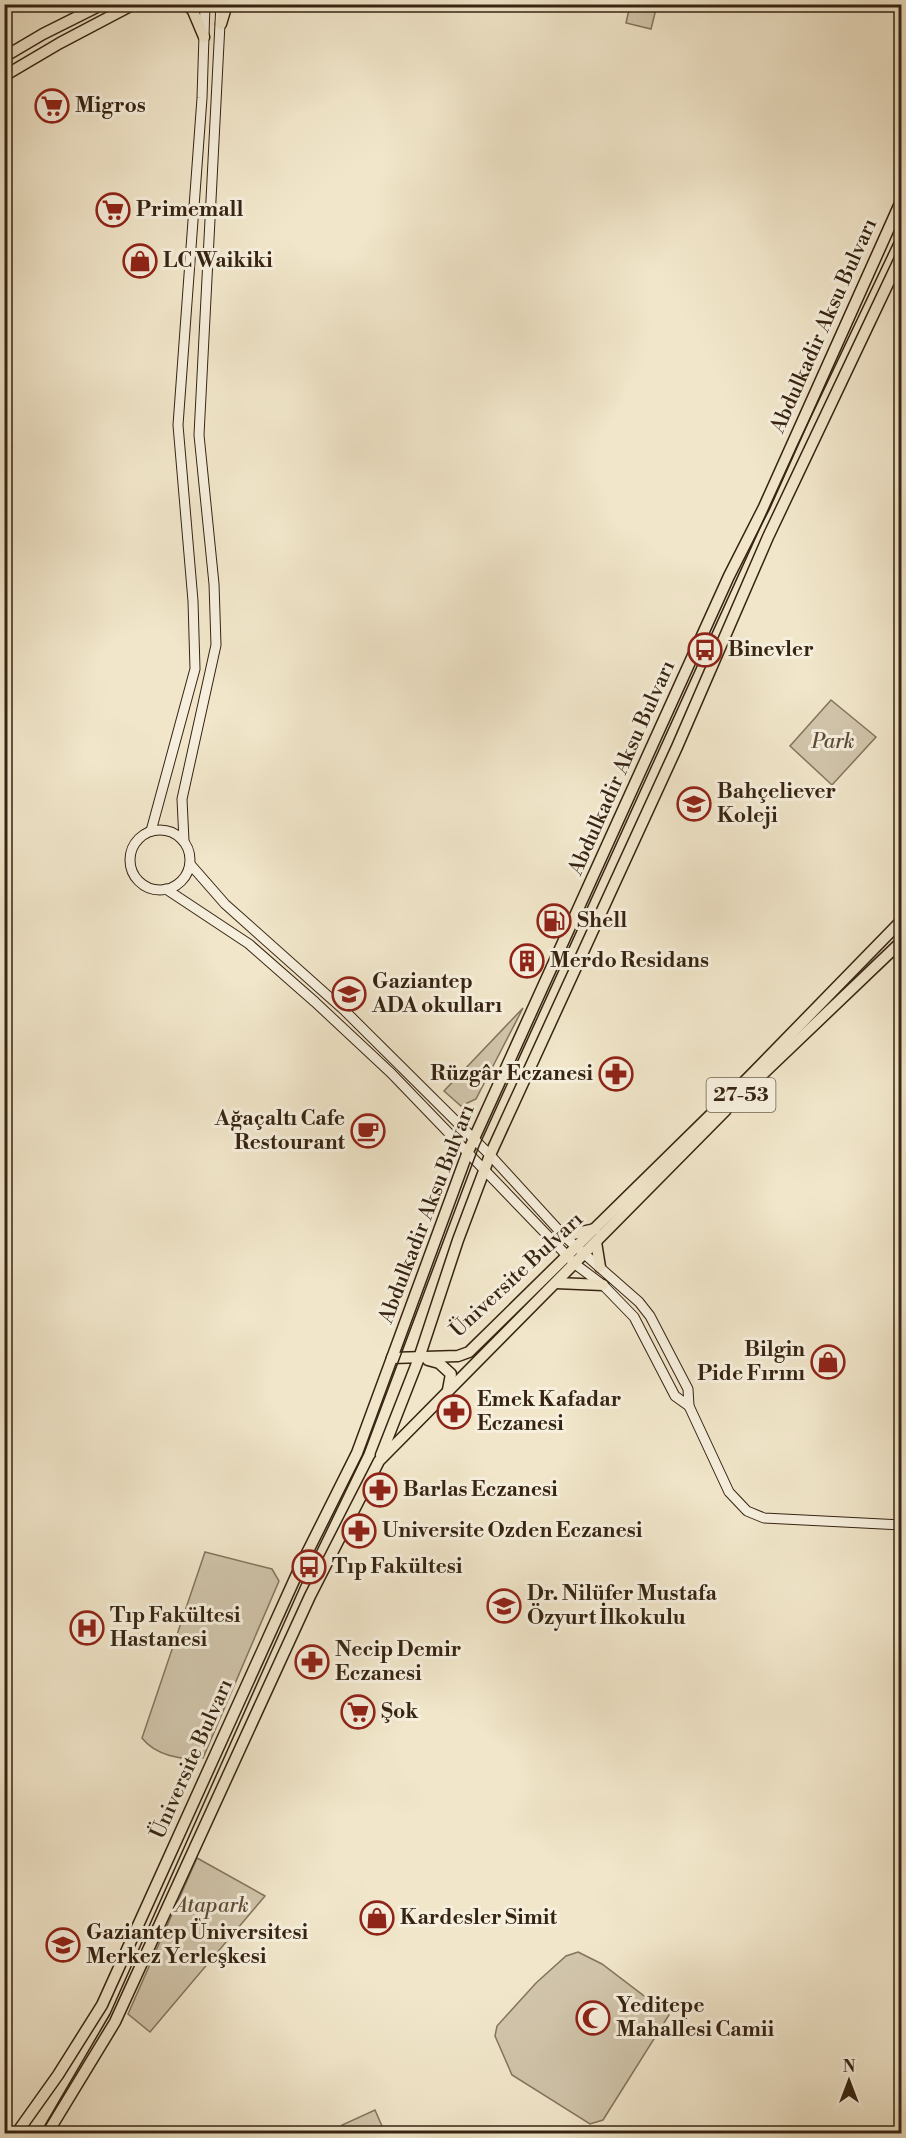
<svg xmlns="http://www.w3.org/2000/svg" width="906" height="2138" font-family="'Libre Bodoni',serif">
<style>
.green{fill:#d1c5ab;stroke:#84745e;stroke-width:1.5}
.lines{fill:none;stroke-linecap:round;stroke-linejoin:round}
.secondary-casing{stroke:#362412;stroke-width:11}
.primary-casing{stroke:#362412;stroke-width:13}
.secondary{stroke:#f6efdd;stroke-width:9}
.primary{stroke:#f1e6ca;stroke-width:10}
.tram{stroke:#362412;stroke-width:1.5}
.labels{text-anchor:middle;dominant-baseline:central;stroke-width:6;stroke-linejoin:round;paint-order:stroke}
.shield{fill:#f6efdd;stroke:#70614f;stroke-width:1.5}
.shield-label{font-size:20px;font-weight:bold;fill:#362412}
.poi-label{font-size:21px;font-weight:bold;fill:#362412;stroke:#f6efdd;text-anchor:start}
.street-label{font-size:21px;fill:#362412;stroke:#f6efdd}
.park-label{font-size:21px;font-style:italic;fill:#5d4c38;stroke:#f6efdd}
</style>
<rect width="100%" height="100%" fill="#f1e6ca"/>
<filter id="stains"><feTurbulence type="fractalNoise" baseFrequency=".00333" numOctaves="4"/><feColorMatrix values="0 0 0 0 .2 0 0 0 0 .09 0 0 0 0 .02 0 0 0 .5 -.17"/></filter>
<radialGradient id="worn" r=".72"><stop offset=".6" stop-color="#630" stop-opacity="0"/><stop offset="1" stop-color="#630" stop-opacity=".3"/></radialGradient>
<!-- green -->
<g class="green">
<path d="M630,5H657L651,29L626,23Z"/>
<path d="M831,700L876,737L832,785L790,746Z"/>
<path d="M523,1008L476,1099L461,1106L444,1091Z"/>
<path d="M205,1552L272,1569L279,1581L203,1758C182,1761 155,1755 142,1738Z"/>
<path d="M197,1858L265,1896L150,2032L128,2014Z"/>
<path d="M578,1952L602,1964L669,2015L603,2120L590,2124L512,2075L495,2036L497,2026L536,1983L566,1956Z"/>
<path d="M375,2110L385,2133H346L342,2125Z"/>
</g>
<g class="lines">
<!-- secondary casing -->
<g class="secondary-casing">
<g id="secondary">
<circle cx="160" cy="860" r="30"/>
<path d="M151,831L195,669L193,601L178,425L202,98L205,4"/>
<path d="M184,841L182,799L216,645L214,584L199,435L221,4"/>
<path d="M190,864L225,904L345,1011L490,1155L564,1236L639,1302L650,1316L688,1389L689,1406L729,1492L747,1511L764,1518L902,1525"/>
<path d="M166,889L249,944L315,1002L391,1073L575,1264L603,1285L634,1317L675,1396L689,1406"/>
</g>
</g>
<!-- primary casing -->
<g class="primary-casing">
<g id="primary">
<path d="M187,4L193,11L204,37"/>
<path d="M221,24L227,4"/>
<path d="M4,57L43,34L103,4"/>
<path d="M4,76L60,43L134,4"/>
<path d="M744,1092L902,941"/>
<path d="M564,1236L595,1229"/>
<path d="M596,1242L600,1267"/>
<path d="M556,1283L603,1285"/>
<path d="M392,1358L467,1154L729,576L764,507L902,199"/>
<path d="M428,1360L439,1363L451,1374L448,1390"/>
<path d="M381,1455L419,1358L458,1240L490,1155L677,747L768,537L902,254"/>
<path d="M16,2134L58,2075L102,2005L301,1565L357,1453L392,1358L458,1356L469,1352L747,1079L902,920"/>
<path d="M47,2134L115,2022L310,1596L379,1461L726,1110"/>
</g>
</g>
<!-- secondary -->
<use href="#secondary" class="secondary"/>
<!-- primary -->
<use href="#primary" class="primary"/>
<!-- tram -->
<path class="tram" d="M40,2134L110,2014L309,1567L364,1453L479,1146L798,444L902,225"/>
</g>
<!-- icons -->
<defs>
<g id="supermarket-ring" transform="scale(1.725)"><circle r="9.5" fill="#f6efdd" stroke="#8f2418" stroke-width="1.5"/><path d="M-6-5.5h2.5l.6 2H6L4.5 2H-2.5L-4.4-4H-6ZM-1.5 3.2a1.3 1.3 0 1 0 .1 0ZM3 3.2a1.3 1.3 0 1 0 .1 0Z" fill="#8f2418"/></g>
<g id="shop-ring" transform="scale(1.725)"><circle r="9.5" fill="#f6efdd" stroke="#8f2418" stroke-width="1.5"/><path d="M-5-2.5h2.3a2.7 3.5 0 0 1 5.4 0H5L5.5 6h-11ZM-1.5-2.5h3a1.5 2.3 0 0 0-3 0Z" fill="#8f2418"/></g>
<g id="bus-ring" transform="scale(1.725)"><circle r="9.5" fill="#f6efdd" stroke="#8f2418" stroke-width="1.5"/><path d="M-5-6H5V4H4V6H2V4H-2V6H-4V4H-5ZM-3.5-4V0h7V-4ZM-3.5 1.2v1.5H-2V1.2ZM2 1.2v1.5H3.5V1.2Z" fill="#8f2418"/></g>
<g id="school-ring" transform="scale(1.725)"><circle r="9.5" fill="#f6efdd" stroke="#8f2418" stroke-width="1.5"/><path d="M0-5L7-2L0 1L-7-2ZM-4 1L0 2.5L4 1V4Q0 6-4 4Z" fill="#8f2418"/></g>
<g id="fuel-ring" transform="scale(1.725)"><circle r="9.5" fill="#f6efdd" stroke="#8f2418" stroke-width="1.5"/><path d="M-5.5-6h7V0h2V4h1.3V-2.5L3-4.5l.8-.8L6-3V5H2.5V1h-1V6h-7ZM-4.2-4.7v3.2H.2V-4.7Z" fill="#8f2418"/></g>
<g id="building-ring" transform="scale(1.725)"><circle r="9.5" fill="#f6efdd" stroke="#8f2418" stroke-width="1.5"/><path d="M-4-6H4V6H1V3H-1V6H-4ZM-2.5-4.3h1.7v1.8h-1.7ZM.8-4.3h1.7v1.8H.8ZM-2.5-1h1.7V.8h-1.7ZM.8-1h1.7V.8H.8Z" fill="#8f2418"/></g>
<g id="pharmacy-ring" transform="scale(1.725)"><circle r="9.5" fill="#f6efdd" stroke="#8f2418" stroke-width="1.5"/><path d="M-2-6h4v4h4v4h-4v4h-4v-4h-4v-4h4Z" fill="#8f2418"/></g>
<g id="cafe-ring" transform="scale(1.725)"><circle r="9.5" fill="#f6efdd" stroke="#8f2418" stroke-width="1.5"/><path d="M-5.5-4.5H6V0H3Q3 3.5 0 3.5H-2.5Q-5.5 3.5-5.5 0ZM3-3.2v2h1.7v-2ZM-6 4.5H4V6H-6Z" fill="#8f2418"/></g>
<g id="hospital-ring" transform="scale(1.725)"><circle r="9.5" fill="#f6efdd" stroke="#8f2418" stroke-width="1.5"/><path d="M-5-5h3v3.5h4V-5h3V5h-3V1.5h-4V5h-3Z" fill="#8f2418"/></g>
<g id="university-ring" transform="scale(1.725)"><circle r="9.5" fill="#f6efdd" stroke="#8f2418" stroke-width="1.5"/><path d="M0-5L7-2L0 1L-7-2ZM-4 1L0 2.5L4 1V4Q0 6-4 4Z" fill="#8f2418"/></g>
<g id="mosque-ring" transform="scale(1.725)"><circle r="9.5" fill="#f6efdd" stroke="#8f2418" stroke-width="1.5"/><path d="M3.5-4.9A6 6 0 1 0 3.5 4.9A5 5 0 1 1 3.5-4.9Z" fill="#8f2418"/></g>
</defs>
<g fill-rule="evenodd">
<use href="#supermarket-ring" x="52" y="106"/>
<use href="#supermarket-ring" x="113" y="210"/>
<use href="#shop-ring" x="140" y="261"/>
<use href="#bus-ring" x="705" y="650"/>
<use href="#school-ring" x="694" y="804"/>
<use href="#fuel-ring" x="554" y="921"/>
<use href="#building-ring" x="527" y="961"/>
<use href="#school-ring" x="349" y="994"/>
<use href="#pharmacy-ring" x="616" y="1074"/>
<use href="#cafe-ring" x="368" y="1131"/>
<use href="#shop-ring" x="828" y="1362"/>
<use href="#pharmacy-ring" x="454" y="1412"/>
<use href="#pharmacy-ring" x="380" y="1490"/>
<use href="#pharmacy-ring" x="359" y="1531"/>
<use href="#bus-ring" x="309" y="1567"/>
<use href="#school-ring" x="504" y="1606"/>
<use href="#hospital-ring" x="87" y="1628"/>
<use href="#pharmacy-ring" x="312" y="1662"/>
<use href="#supermarket-ring" x="358" y="1712"/>
<use href="#shop-ring" x="377" y="1918"/>
<use href="#university-ring" x="63" y="1945"/>
<use href="#mosque-ring" x="593" y="2018"/>
</g>
<g class="labels">
<!-- shield labels -->
<rect class="shield" x="706.5" y="1078" width="69" height="34" rx="4.5"/>
<g class="shield-label">
<text x="741" y="1095">27-53</text>
</g>
<!-- poi labels -->
<g class="poi-label">
<text x="75" y="106">Migros</text>
<text x="136" y="210">Primemall</text>
<text x="163" y="261">LC Waikiki</text>
<text x="728" y="650">Binevler</text>
<text x="717" y="792">Bahçeliever<tspan x="717" dy="24">Koleji</tspan></text>
<text x="577" y="921">Shell</text>
<text x="550" y="961">Merdo Residans</text>
<text x="372" y="982">Gaziantep<tspan x="372" dy="24">ADA okulları</tspan></text>
<text x="593" y="1074" text-anchor="end">Rüzgâr Eczanesi</text>
<text x="345" y="1119" text-anchor="end">Ağaçaltı Cafe<tspan x="345" dy="24">Restourant</tspan></text>
<text x="805" y="1350" text-anchor="end">Bilgin<tspan x="805" dy="24">Pide Fırını</tspan></text>
<text x="477" y="1400">Emek Kafadar<tspan x="477" dy="24">Eczanesi</tspan></text>
<text x="403" y="1490">Barlas Eczanesi</text>
<text x="382" y="1531">Universite Ozden Eczanesi</text>
<text x="332" y="1567">Tıp Fakültesi</text>
<text x="527" y="1594">Dr. Nilüfer Mustafa<tspan x="527" dy="24">Özyurt İlkokulu</tspan></text>
<text x="110" y="1616">Tıp Fakültesi<tspan x="110" dy="24">Hastanesi</tspan></text>
<text x="335" y="1650">Necip Demir<tspan x="335" dy="24">Eczanesi</tspan></text>
<text x="381" y="1712">Şok</text>
<text x="400" y="1918">Kardesler Simit</text>
<text x="86" y="1933">Gaziantep Üniversitesi<tspan x="86" dy="24">Merkez Yerleşkesi</tspan></text>
<text x="616" y="2006">Yeditepe<tspan x="616" dy="24">Mahallesi Camii</tspan></text>
</g>
<!-- street labels -->
<g class="street-label">
<text transform="translate(824 326) rotate(-66)">Abdulkadir Aksu Bulvarı</text>
<text transform="translate(622 768) rotate(-66)">Abdulkadir Aksu Bulvarı</text>
<text transform="translate(427 1214) rotate(-69)">Abdulkadir Aksu Bulvarı</text>
<text transform="translate(517 1275) rotate(-43)">Üniversite Bulvarı</text>
<text transform="translate(192 1759) rotate(-66)">Üniversite Bulvarı</text>
</g>
<!-- park labels -->
<g class="park-label">
<text x="833" y="742">Park</text>
<text x="212" y="1906">Atapark</text>
</g>
</g>
<!-- margin -->
<rect width="906" height="2138" fill="none" stroke="#f1e6ca" stroke-width="24"/>
<rect x="6" y="6" width="894" height="2126" fill="none" stroke="#362412" stroke-width="3"/>
<rect x="12" y="12" width="882" height="2114" fill="none" stroke="#362412" stroke-width="1.5"/>
<!-- north arrow -->
<g transform="translate(849 2081)" stroke="#f6efdd" stroke-width="4.5" paint-order="stroke">
<path d="M0-4.5L10 22L0 15L-10 22Z" fill="#362412"/>
<text y="-9" font-size="16" font-weight="bold" text-anchor="middle" fill="#362412">N</text>
</g>
<rect width="100%" height="100%" filter="url(#stains)"/>
<rect width="100%" height="100%" fill="url(#worn)"/>
</svg>
